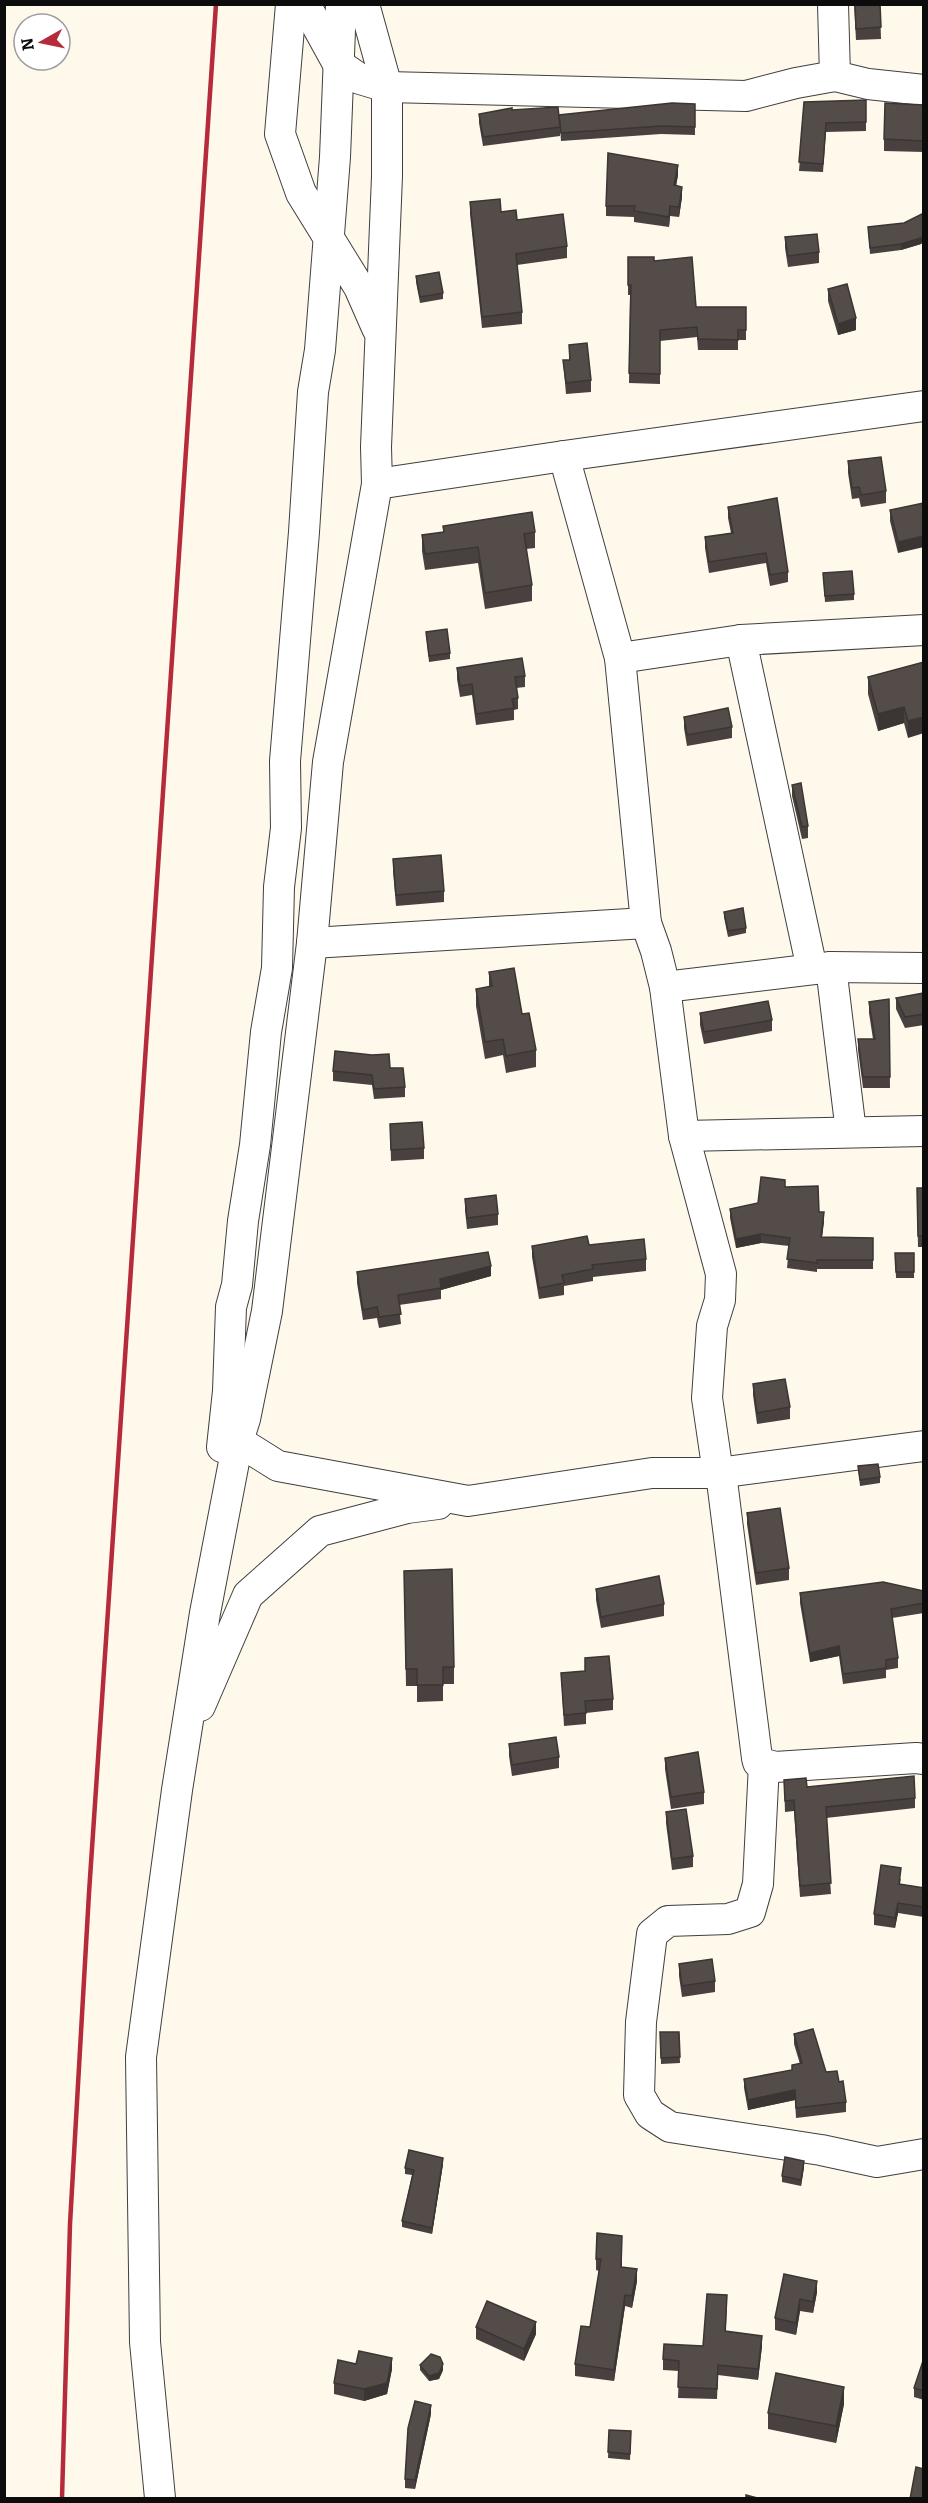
<svg xmlns="http://www.w3.org/2000/svg" width="928" height="2503" font-family="Bitter,serif">
<style>
.lines{fill:none;stroke-linecap:round;stroke-linejoin:round}
.street-casing{stroke:#3f3f3f;stroke-width:32}
.street{stroke:#fff;stroke-width:30}
.rail{stroke:#b52b3c;stroke-width:4.5}
.wall{fill:#48413f}
.shaded-wall{fill:#3b3533}
.building{fill:#544c49;stroke:#3b3533;stroke-width:1.5}
</style>
<rect width="100%" height="100%" fill="#fef9eb"/>
<g class="lines">
<!-- street casing -->
<g class="street-casing">
<g id="street">
<path d="M291,4L280,134L301,193L359,287L377,328"/>
<path d="M305,4L338,64L360,79L387,87L746,96L796,83L835,76L868,84L924,90"/>
<path d="M833,4L835,76"/>
<path d="M564,456L620,658L646,923L656,951L665,987L684,1136L721,1274L720,1300L712,1326L707,1398L718,1473H721L757,1758L758,1762L775,1767L916,1758L924,1759"/>
<path d="M377,484L564,456L924,406"/>
<path d="M741,640L812,969"/>
<path d="M620,658L741,640L924,630"/>
<path d="M312,943L646,923"/>
<path d="M831,967L851,1132"/>
<path d="M665,987L831,967L924,968"/>
<path d="M684,1136L924,1131"/>
<path d="M238,1441L278,1466L468,1501L652,1473H718L924,1446"/>
<path d="M222,1447L228,1391L231,1307L237,1285L243,1221L255,1145L266,1032L277,968L279,887L286,828L285,761L304,532L313,392L320,350L335,157L341,4"/>
<path d="M200,1706L248,1595L320,1531L407,1508L438,1504"/>
<path d="M764,1764L758,1884L750,1912L728,1919L668,1921L652,1934L641,2022L639,2095L650,2114L670,2127L821,2150L877,2162L924,2154"/>
<path d="M160,2498L145,2342L141,2057L177,1790L205,1613L238,1441L245,1419L267,1311L312,943L328,762L377,484L376,447L387,176V87L364,4"/>
</g>
</g>
<!-- street -->
<use href="#street" class="street"/>
<!-- rail -->
<path class="rail" d="M62,2498L70,2224L89,1893L216,4"/>
</g>
<!-- wall -->
<g class="wall">
<path d="M854,4H880L881,39L856,40Z"/>
<path d="M866,100V131L826,132L823,172L799,171L804,102Z"/>
<path d="M695,104V135L661,134L561,141L560,127V136L483,146L479,123V114L512,110L559,122Z"/>
<path d="M924,105V152L884,151V139Z"/>
<path d="M678,175L676,186L682,197L679,217L670,216L669,227L634,222V217L606,216V206Z"/>
<path d="M470,202L501,212L567,246V258L517,265L522,312V324L482,328L470,214Z"/>
<path d="M924,213V241L921,244L901,250L870,254L868,227L904,223Z"/>
<path d="M785,237L819,252V263L788,267L785,248Z"/>
<path d="M628,257L654,261L696,307H746V340H738V350H698L697,337L660,341V384L629,383L630,295H628Z"/>
<path d="M416,276L443,293V299L420,303L416,282Z"/>
<path d="M828,289L856,330L838,335L828,301Z"/>
<path d="M569,345L591,380V392L566,394L563,360H569Z"/>
<path d="M848,461L886,491V503L861,507L859,498L852,499L848,473Z"/>
<path d="M924,503L898,553L890,521V510Z"/>
<path d="M728,507L788,572V582L770,586L766,563L709,573L705,548V537L731,533L728,518Z"/>
<path d="M443,526L535,532V548L526,549L532,585V601L485,609L478,563L425,570L422,551V535L443,532Z"/>
<path d="M823,573L854,594V600L825,602Z"/>
<path d="M426,632L450,653V659L429,662Z"/>
<path d="M924,662L908,738L904,723L878,731L868,694V677Z"/>
<path d="M457,668L525,676V687L516,688L518,698V709L514,710V720L476,725L472,695L460,697L457,679Z"/>
<path d="M684,717L732,727V738L687,746L684,728Z"/>
<path d="M792,785L808,826V838L802,839L792,796Z"/>
<path d="M393,859L444,891V902L396,906L393,871Z"/>
<path d="M724,912L746,928V933L728,937L724,917Z"/>
<path d="M489,972L522,1014L536,1050V1067L506,1073L503,1055L485,1059L476,1006V989L489,987Z"/>
<path d="M924,993V1025L905,1028L896,1009V998Z"/>
<path d="M889,999L890,1088H863L858,1050V1039H873L869,1013V1002Z"/>
<path d="M700,1013L772,1020V1031L704,1044L700,1025Z"/>
<path d="M390,1068L405,1087V1097L374,1099L372,1085L333,1081V1071Z"/>
<path d="M390,1124L424,1148V1159L391,1161Z"/>
<path d="M785,1187L819,1212L824,1221L822,1237L873,1238V1269H817V1272L787,1268L789,1246L761,1243L736,1248L730,1218V1209L758,1203Z"/>
<path d="M917,1188H924V1247H918Z"/>
<path d="M465,1199L498,1214V1225L467,1229L465,1210Z"/>
<path d="M589,1245L646,1259V1271L593,1277V1281L564,1286V1295L539,1299L532,1257V1246Z"/>
<path d="M895,1253L914,1272V1278H896Z"/>
<path d="M357,1272L491,1276L441,1290V1299L399,1305L401,1324L379,1328L377,1318L363,1320L357,1283Z"/>
<path d="M753,1384L790,1407V1419L757,1424L753,1395Z"/>
<path d="M858,1466L880,1477V1483L860,1486Z"/>
<path d="M747,1513L789,1568V1580L756,1585L747,1524Z"/>
<path d="M404,1571L454,1667V1684H443V1701L417,1702V1686H406Z"/>
<path d="M596,1589L664,1604V1616L601,1628L596,1600Z"/>
<path d="M924,1591V1613L892,1618L898,1658V1668L886,1670V1678L843,1684L839,1656L810,1662L800,1603V1593Z"/>
<path d="M585,1658L613,1699V1710L586,1713V1724L564,1726L561,1673L585,1671Z"/>
<path d="M509,1744L559,1757V1768L512,1776L509,1756Z"/>
<path d="M665,1758L704,1792V1804L671,1809L665,1769Z"/>
<path d="M784,1780L807,1787L915,1798V1808L826,1818L831,1894L800,1897L794,1811L785,1812Z"/>
<path d="M666,1812L693,1856V1867L672,1870L666,1823Z"/>
<path d="M901,1878L900,1884L924,1888V1917L898,1913L895,1928L874,1925V1914Z"/>
<path d="M679,1964L715,1981V1992L682,1997L679,1976Z"/>
<path d="M660,2032H679L680,2063L661,2064Z"/>
<path d="M794,2034L826,2072L839,2082L846,2102V2112L796,2118L795,2100L748,2110L744,2088V2079L792,2070V2065L800,2064L794,2044Z"/>
<path d="M443,2164L432,2234L402,2227V2221L412,2175L405,2174V2168Z"/>
<path d="M804,2167L801,2186L782,2182V2176Z"/>
<path d="M622,2248V2267L637,2281L632,2308L625,2306L614,2381L575,2376V2364L590,2327L599,2271L596,2270V2259Z"/>
<path d="M784,2274L817,2292L813,2313L800,2311L796,2335L775,2330V2318Z"/>
<path d="M727,2305L726,2331L762,2346L758,2380L718,2375L717,2399L678,2398L679,2371L663,2370V2359L703,2346Z"/>
<path d="M476,2327L536,2334L524,2361L476,2339Z"/>
<path d="M924,2358V2400L914,2397V2388Z"/>
<path d="M356,2364L392,2369L387,2394L364,2401L334,2394V2383Z"/>
<path d="M420,2365L443,2370L439,2379L429,2381L420,2370Z"/>
<path d="M844,2404L836,2443L768,2429V2413Z"/>
<path d="M431,2414L415,2489L405,2488V2479Z"/>
<path d="M609,2430L631,2431L630,2460L608,2458Z"/>
</g>
<!-- shaded-wall -->
<g class="shaded-wall">
<path d="M678,165V175L674,196V185Z"/>
<path d="M682,187V197L679,217V207Z"/>
<path d="M670,206V216L669,227V217Z"/>
<path d="M924,235V241L921,244L901,250V244Z"/>
<path d="M856,318V330L838,335V324Z"/>
<path d="M924,536V547L898,553V542Z"/>
<path d="M904,707V723L878,731V714Z"/>
<path d="M924,717V733L908,738V721Z"/>
<path d="M824,1212V1221L821,1246V1237Z"/>
<path d="M761,1234V1243L736,1248V1239Z"/>
<path d="M491,1266V1276L441,1290L440,1279Z"/>
<path d="M839,1646V1656L810,1662V1653Z"/>
<path d="M898,1903V1913L895,1928V1918Z"/>
<path d="M795,2090V2100L748,2110V2100Z"/>
<path d="M443,2158V2164L432,2234V2228Z"/>
<path d="M804,2161V2167L801,2186V2180Z"/>
<path d="M637,2269V2281L632,2308V2296Z"/>
<path d="M817,2281V2292L813,2313V2302Z"/>
<path d="M625,2295V2306L614,2381V2370Z"/>
<path d="M800,2299V2311L796,2335V2323Z"/>
<path d="M536,2322V2334L524,2361V2349Z"/>
<path d="M762,2336V2346L758,2380V2369Z"/>
<path d="M392,2358V2369L387,2394L364,2401V2389Z"/>
<path d="M443,2364V2370L439,2379L429,2381V2376Z"/>
<path d="M844,2387V2404L836,2443V2426Z"/>
<path d="M431,2405V2414L415,2489V2480Z"/>
</g>
<!-- building -->
<g class="building">
<path d="M855,4H880L881,27L856,29Z"/>
<path d="M866,100V122L826,123L823,164L799,162L804,102Z"/>
<path d="M672,103L695,104V127L661,126L561,133L559,115Z"/>
<path d="M885,103L924,105V141L884,139Z"/>
<path d="M558,107L560,127L483,137L479,114L512,108V110Z"/>
<path d="M608,153L678,165L674,185L682,187L679,207L670,206L669,217L634,211L635,206H606Z"/>
<path d="M500,199L501,212L516,210L517,220L563,214L567,246L516,254L522,312L482,317L470,202Z"/>
<path d="M924,213V235L921,238L901,244L870,248L868,227L904,223Z"/>
<path d="M817,234L819,252L788,256L785,237Z"/>
<path d="M628,257H654V261L692,257L696,307H746V330H738V340L698,339L697,327L660,330V374L629,373L631,285H628Z"/>
<path d="M439,272L443,293L420,297L416,276Z"/>
<path d="M847,284L856,318L838,324L828,289Z"/>
<path d="M587,343L591,380L566,383L563,360H570L569,345Z"/>
<path d="M881,457L886,491L861,495L859,487L852,488L848,461Z"/>
<path d="M777,498L788,572L770,575L766,553L709,562L705,537L733,533L728,507Z"/>
<path d="M924,503V536L898,542L890,510Z"/>
<path d="M532,512L535,532L524,534L532,585L485,593L478,547L425,554L422,535L444,532L443,526Z"/>
<path d="M852,571L854,594L825,596L823,573Z"/>
<path d="M447,629L450,653L429,656L426,632Z"/>
<path d="M522,658L525,676L515,677L518,698L512,699L514,708L476,714L472,684L460,686L457,668Z"/>
<path d="M924,662V717L908,721L904,707L878,714L868,677Z"/>
<path d="M728,708L732,727L687,735L684,717Z"/>
<path d="M801,783L808,826L802,827L792,785Z"/>
<path d="M441,855L444,891L396,895L393,859Z"/>
<path d="M743,908L746,928L728,931L724,912Z"/>
<path d="M514,968L522,1014L529,1013L536,1050L506,1056L503,1039L485,1042L476,989L492,986L489,972Z"/>
<path d="M924,993V1014L905,1017L896,998Z"/>
<path d="M889,999L890,1077H863L858,1039H875L869,1002Z"/>
<path d="M768,1001L772,1020L704,1032L700,1013Z"/>
<path d="M335,1051L372,1055L389,1054L390,1068H403L405,1087L374,1089L372,1075L333,1071Z"/>
<path d="M422,1122L424,1148L391,1150L390,1124Z"/>
<path d="M761,1177L785,1180V1187L818,1186L819,1212H824L821,1237L873,1238V1260H817V1263L787,1259L790,1238L761,1234L736,1239L730,1209L758,1203Z"/>
<path d="M917,1188H924V1236H918Z"/>
<path d="M496,1195L498,1214L467,1218L465,1199Z"/>
<path d="M587,1236L589,1245L644,1239L646,1259L592,1265L593,1269L562,1275L564,1283L539,1288L532,1246Z"/>
<path d="M488,1252L491,1266L440,1279L441,1288L398,1295L401,1314L379,1317L377,1307L363,1310L357,1272Z"/>
<path d="M895,1253H914V1272H896Z"/>
<path d="M785,1379L790,1407L757,1413L753,1384Z"/>
<path d="M878,1464L880,1477L860,1480L858,1466Z"/>
<path d="M780,1508L789,1568L756,1573L747,1513Z"/>
<path d="M452,1569L454,1667H443V1685H417V1669H406L404,1571Z"/>
<path d="M659,1576L664,1604L601,1617L596,1589Z"/>
<path d="M883,1582L924,1591V1603L891,1609L898,1658L886,1660V1668L843,1674L839,1646L810,1653L800,1593Z"/>
<path d="M609,1656L613,1699L585,1701L586,1713L564,1715L561,1673L585,1671V1658Z"/>
<path d="M556,1737L559,1757L512,1765L509,1744Z"/>
<path d="M698,1752L704,1792L671,1797L665,1758Z"/>
<path d="M914,1776L915,1798L826,1807L831,1883L800,1886L794,1800L785,1801L784,1780L806,1778L807,1787Z"/>
<path d="M686,1809L693,1856L672,1859L666,1812Z"/>
<path d="M881,1865L901,1868L899,1884L924,1888V1907L898,1903L895,1918L874,1914Z"/>
<path d="M712,1959L715,1981L682,1986L679,1964Z"/>
<path d="M813,2029L826,2072L837,2071L839,2082L843,2081L846,2102L796,2108L795,2090L748,2100L744,2079L792,2070V2065L802,2063L794,2034Z"/>
<path d="M660,2032H679L680,2057L661,2058Z"/>
<path d="M409,2150L443,2158L432,2228L402,2221L414,2170L405,2168Z"/>
<path d="M785,2157L804,2161L801,2180L782,2176Z"/>
<path d="M597,2233L622,2236L621,2267L637,2269L632,2296L625,2295L614,2370L575,2364L581,2326L590,2327L601,2259H596Z"/>
<path d="M784,2274L817,2281L813,2302L800,2299L796,2323L775,2318Z"/>
<path d="M707,2294L727,2295L725,2331L762,2336L758,2369L718,2365L717,2389L678,2387L679,2361L663,2359L664,2344L703,2346Z"/>
<path d="M487,2301L536,2322L524,2349L476,2327Z"/>
<path d="M359,2351L392,2358L387,2383L364,2389L334,2383L338,2360L356,2364Z"/>
<path d="M431,2354L440,2357L443,2364L439,2373L429,2376L420,2365Z"/>
<path d="M924,2358V2391L914,2388Z"/>
<path d="M776,2373L844,2387L836,2426L768,2413Z"/>
<path d="M415,2401L431,2405L415,2480L405,2479L408,2428Z"/>
<path d="M609,2430L631,2431L630,2454L608,2452Z"/>
<path d="M916,2467L924,2469V2499H910Z"/>
<path d="M746,2495L761,2499H746Z"/>
</g>
<!-- border -->
<rect width="928" height="2503" fill="none" stroke="#0c0c0c" stroke-width="12"/>
<!-- north arrow -->
<g transform="translate(42 42) rotate(261)"><circle r="28" fill="#ffffff" stroke="#9e9e9e" stroke-width="1.5"/>
<path d="M0-4.5L10 22L0 15L-10 22Z" fill="#b52b3c"/>
<text y="-9" font-size="16" font-weight="bold" text-anchor="middle" fill="#0c0c0c">N</text>
</g>
</svg>
